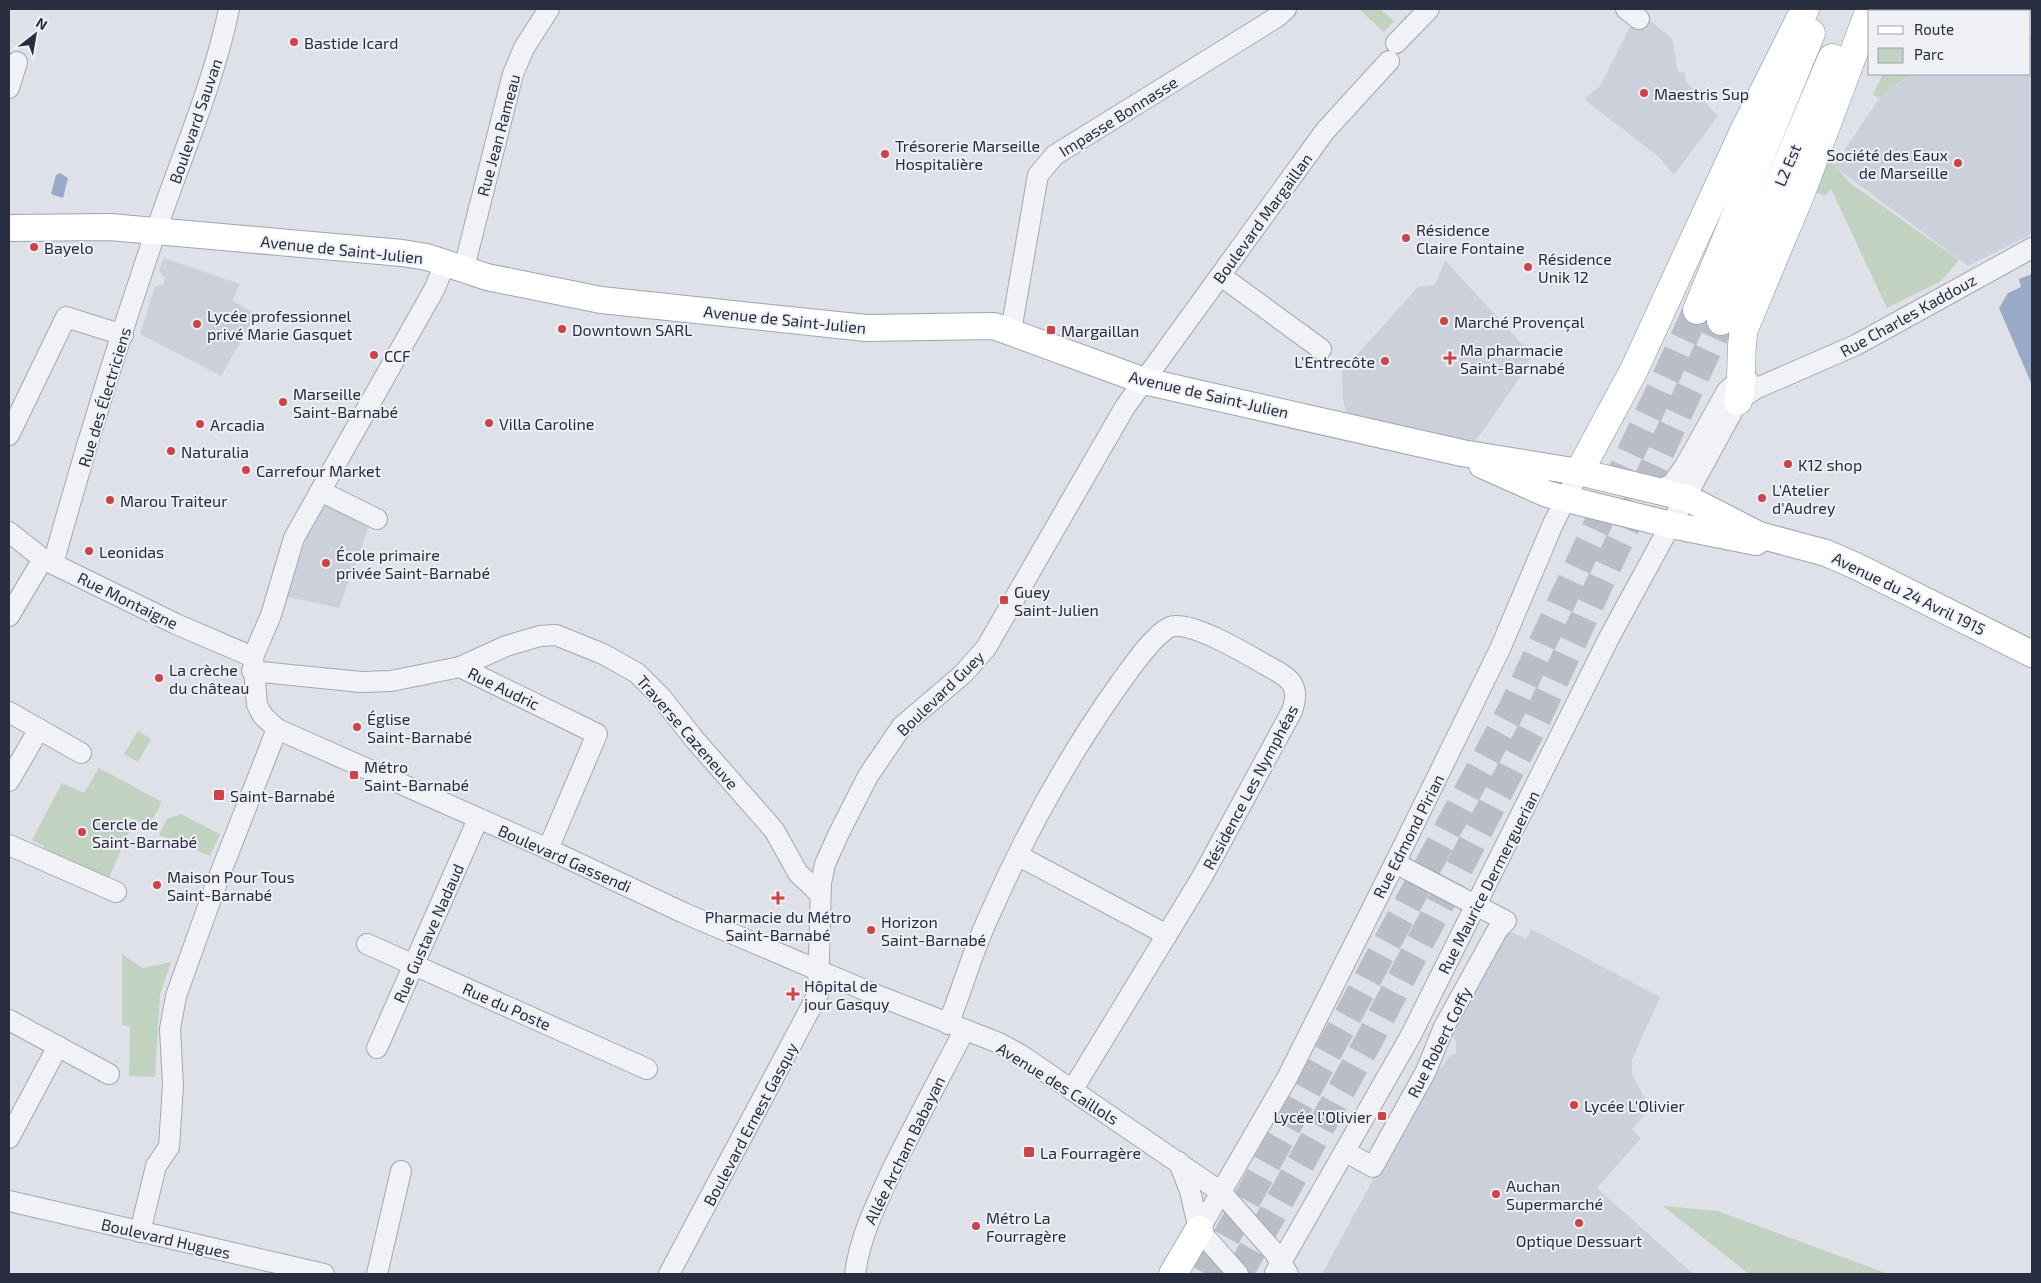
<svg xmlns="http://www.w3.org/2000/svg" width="2041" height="1283" font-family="'Exo 2',sans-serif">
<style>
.built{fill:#ccd0da}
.green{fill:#c2d2c0}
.water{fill:#99aac8}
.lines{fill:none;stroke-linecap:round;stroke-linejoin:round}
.highway-tunnel{stroke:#babdc6;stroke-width:28;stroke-dasharray:28 14;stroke-linecap:butt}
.minor-casing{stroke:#a4a7b2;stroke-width:22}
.major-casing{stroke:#9ea4b3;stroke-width:28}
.highway-casing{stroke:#868c9e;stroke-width:29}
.minor{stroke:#f1f2f6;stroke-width:20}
.major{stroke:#fff;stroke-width:26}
.highway{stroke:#fff;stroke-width:28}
.poi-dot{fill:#cd4346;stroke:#eef0f5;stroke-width:2}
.labels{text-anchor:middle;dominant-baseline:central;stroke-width:4;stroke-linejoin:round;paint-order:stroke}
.poi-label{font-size:16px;fill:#282d3f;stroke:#eef0f5;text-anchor:start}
.street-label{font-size:16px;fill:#282d3f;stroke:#eef0f5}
</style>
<rect width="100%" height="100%" fill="#dee1e8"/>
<!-- built -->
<g class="built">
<path d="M1645,16L1672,39L1678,72H1684L1687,83L1718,116L1674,175L1659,157L1584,99L1600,86L1631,25Z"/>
<path d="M2030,36L2032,37V234L1968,266L1834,166L1881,96L1912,74H2030Z"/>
<path d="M164,258L240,284L232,301L256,314L221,376L140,334L155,287L163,284L165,278L159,270Z"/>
<path d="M1445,260L1532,355L1519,379L1474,443L1347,414L1343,401L1342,371L1418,287L1435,285Z"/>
<path d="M327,501L370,523L339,608L284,596L310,530Z"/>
<path d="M1531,929L1660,997L1632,1060V1074L1650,1108L1632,1129L1641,1138L1597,1188L1693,1274H1322L1431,1072L1441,1068L1451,1054H1456V1042L1449,1029L1488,958L1509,931L1526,939Z"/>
</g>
<!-- green -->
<g class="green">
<path d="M1359,9H1380L1394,21L1384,32Z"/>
<path d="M1883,74H1911L1878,98L1873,94Z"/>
<path d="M1828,158L1850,183L1959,260L1941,281L1887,308L1831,189L1825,196L1815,192Z"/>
<path d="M138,731L151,739L138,762L124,754Z"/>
<path d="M99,768L162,802L148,827L128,816L123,824L128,825L130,830L107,882L41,852L44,846L32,840L62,783L84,793Z"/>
<path d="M181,814L220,834L210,856L159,835L167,819Z"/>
<path d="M122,954L143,968L171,962L160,994L155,1077L129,1076L130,1026L122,1025Z"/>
<path d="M1663,1206L1718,1211L1888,1274H1749Z"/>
</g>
<!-- water -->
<g class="water">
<path d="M60,173L68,178L63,198L51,194L56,175Z"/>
<path d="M2032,274V385L1999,308L2008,293L2021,287L2019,279Z"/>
</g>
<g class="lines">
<!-- highway-tunnel -->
<g class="highway-tunnel">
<path d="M1206,1274L1343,1025L1512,709L1697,310"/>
<path d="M1239,1274L1367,1044L1536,721L1721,321"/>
</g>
<!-- minor casing -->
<g class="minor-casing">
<g id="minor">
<path d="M1626,9L1639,19"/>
<path d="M1396,43L1429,9"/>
<path d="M9,88L17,62"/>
<path d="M445,263L435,288L294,538L271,615L253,657L257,705L263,716L277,729L548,849L684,913L874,994L999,1043L1021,1055L1221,1192L1274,1252L1288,1274"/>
<path d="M464,268L513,74L524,48L549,9"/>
<path d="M1221,276L1321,349"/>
<path d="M1011,331L1038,175L1055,155L1277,17L1286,9"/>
<path d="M9,435L66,317L123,335"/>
<path d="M320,491L377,519"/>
<path d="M1658,491L1672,484L1685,466L1727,391L1735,384L1748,380"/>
<path d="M9,532L43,559L176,624L253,657"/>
<path d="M53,564C84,452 118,341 156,231C181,157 213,86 229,9"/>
<path d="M9,616L43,559"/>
<path d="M460,667L506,646L540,636L556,635L603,654L637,673L661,697L695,740L774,830L798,873L820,894"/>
<path d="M252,671L361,682L391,681L460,667L597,734L548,849"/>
<path d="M9,712L81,753"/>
<path d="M9,781L39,729"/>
<path d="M9,845L116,892"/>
<path d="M1019,856L1167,935"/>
<path d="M367,944L647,1069"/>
<path d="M9,1020L109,1074"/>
<path d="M948,1024C963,988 973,949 990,914C1026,832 1068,756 1120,683C1131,668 1153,635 1170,627C1188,619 1247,654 1264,664C1287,677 1302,682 1292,711L1202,877L1073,1089"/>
<path d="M377,1048L478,819"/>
<path d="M9,1138L58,1046"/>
<path d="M1346,1152L1373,1167L1426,1071L1444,1027L1498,929L1506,921L1395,863"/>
<path d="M1179,1162L1190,1191L1199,1230L1238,1274"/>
<path d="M9,1201L324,1274"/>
<path d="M1199,1230L1287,1078L1395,863L1500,649L1553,524L1579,472"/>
<path d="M140,1232L156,1166L169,1147L173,1085L170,1029L176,996L218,879L277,729"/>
<path d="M1275,1273L1410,1037L1610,636L1738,401L1755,389L1856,345L2032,248"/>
<path d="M377,1274L401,1171"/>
<path d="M669,1274L818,994L821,883L825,864L839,833L868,776L902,726L963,674L986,648L1125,407L1325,131L1389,61"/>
<path d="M855,1274C860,1236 876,1205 892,1170C915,1123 940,1077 964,1031"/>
</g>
</g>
<!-- major casing -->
<g class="major-casing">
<g id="major">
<path d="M9,228L110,227L402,253L427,257L487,277L601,300L866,328L994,326L1144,381L1462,453L1579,472L1687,498L1759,535L1826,553L1856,566L2032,654"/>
<path d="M1482,465L1547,494L1671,525L1756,542"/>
</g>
</g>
<!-- highway casing -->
<g class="highway-casing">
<g id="highway">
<path d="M1697,310L1811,33"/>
<path d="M1721,321L1832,58"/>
<path d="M1738,401C1744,376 1739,353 1744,329L1801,193L1870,9"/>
<path d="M1579,472L1634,370L1743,133L1805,9"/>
<path d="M1173,1274L1199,1230"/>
</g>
</g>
<!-- minor -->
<use href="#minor" class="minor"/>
<!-- major -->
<use href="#major" class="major"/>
<!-- highway -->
<use href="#highway" class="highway"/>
</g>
<!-- markers -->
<g class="poi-dot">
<circle cx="294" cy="42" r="5"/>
<circle cx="1644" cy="93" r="5"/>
<circle cx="885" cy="154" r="5"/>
<circle cx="1958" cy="163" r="5"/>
<circle cx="1406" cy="238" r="5"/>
<circle cx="34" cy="247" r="5"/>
<circle cx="1528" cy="267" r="5"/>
<circle cx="1444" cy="321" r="5"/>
<circle cx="197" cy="324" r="5"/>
<circle cx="562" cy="329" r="5"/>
<rect x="1046" y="325" width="10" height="10" rx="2.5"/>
<circle cx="374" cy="355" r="5"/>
<path d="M1447.5 350.5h5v5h5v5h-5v5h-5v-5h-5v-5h5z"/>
<circle cx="1385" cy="361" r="5"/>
<circle cx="283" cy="402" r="5"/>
<circle cx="489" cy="423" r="5"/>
<circle cx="200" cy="424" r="5"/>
<circle cx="171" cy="451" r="5"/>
<circle cx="1788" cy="464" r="5"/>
<circle cx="246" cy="470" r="5"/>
<circle cx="1762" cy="498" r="5"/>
<circle cx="110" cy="500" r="5"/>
<circle cx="89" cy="551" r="5"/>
<circle cx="326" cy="563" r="5"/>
<rect x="999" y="595" width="10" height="10" rx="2.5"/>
<circle cx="159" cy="678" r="5"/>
<circle cx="357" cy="727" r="5"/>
<rect x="349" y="770" width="10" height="10" rx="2.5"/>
<rect x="213" y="789" width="12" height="12" rx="2.5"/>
<circle cx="82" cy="832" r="5"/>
<circle cx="157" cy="885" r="5"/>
<path d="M775.5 890.5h5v5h5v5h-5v5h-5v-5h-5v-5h5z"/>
<circle cx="871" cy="930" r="5"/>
<path d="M790.5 986.5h5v5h5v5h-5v5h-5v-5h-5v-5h5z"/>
<circle cx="1574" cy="1105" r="5"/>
<rect x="1377" y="1111" width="10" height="10" rx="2.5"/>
<rect x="1023" y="1146" width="12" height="12" rx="2.5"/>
<circle cx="1496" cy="1194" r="5"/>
<circle cx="1579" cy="1223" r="5"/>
<circle cx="976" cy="1226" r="5"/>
</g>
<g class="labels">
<!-- poi labels -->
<g class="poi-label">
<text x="304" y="42">Bastide Icard</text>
<text x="1654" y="93">Maestris Sup</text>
<text x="895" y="145">Trésorerie Marseille<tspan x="895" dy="18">Hospitalière</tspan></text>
<text x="1948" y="154" text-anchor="end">Société des Eaux<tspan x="1948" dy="18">de Marseille</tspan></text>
<text x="1416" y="229">Résidence<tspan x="1416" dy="18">Claire Fontaine</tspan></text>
<text x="44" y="247">Bayelo</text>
<text x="1538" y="258">Résidence<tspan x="1538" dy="18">Unik 12</tspan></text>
<text x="207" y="315">Lycée professionnel<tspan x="207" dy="18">privé Marie Gasquet</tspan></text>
<text x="1454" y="321">Marché Provençal</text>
<text x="572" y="329">Downtown SARL</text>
<text x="1061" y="330">Margaillan</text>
<text x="1460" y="349">Ma pharmacie<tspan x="1460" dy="18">Saint-Barnabé</tspan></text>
<text x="384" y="355">CCF</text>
<text x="1375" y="361" text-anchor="end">L'Entrecôte</text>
<text x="293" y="393">Marseille<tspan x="293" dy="18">Saint-Barnabé</tspan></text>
<text x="499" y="423">Villa Caroline</text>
<text x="210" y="424">Arcadia</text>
<text x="181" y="451">Naturalia</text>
<text x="1798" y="464">K12 shop</text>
<text x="256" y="470">Carrefour Market</text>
<text x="1772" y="489">L'Atelier<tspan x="1772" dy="18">d'Audrey</tspan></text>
<text x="120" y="500">Marou Traiteur</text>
<text x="99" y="551">Leonidas</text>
<text x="336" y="554">École primaire<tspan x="336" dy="18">privée Saint-Barnabé</tspan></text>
<text x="1014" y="591">Guey<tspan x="1014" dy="18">Saint-Julien</tspan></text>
<text x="169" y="669">La crèche<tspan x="169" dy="18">du château</tspan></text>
<text x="367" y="718">Église<tspan x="367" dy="18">Saint-Barnabé</tspan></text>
<text x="364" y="766">Métro<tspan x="364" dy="18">Saint-Barnabé</tspan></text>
<text x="230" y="795">Saint-Barnabé</text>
<text x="92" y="823">Cercle de<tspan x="92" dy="18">Saint-Barnabé</tspan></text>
<text x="167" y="876">Maison Pour Tous<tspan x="167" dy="18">Saint-Barnabé</tspan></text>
<text x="778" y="916" text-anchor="middle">Pharmacie du Métro<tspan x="778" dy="18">Saint-Barnabé</tspan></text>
<text x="881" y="921">Horizon<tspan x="881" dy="18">Saint-Barnabé</tspan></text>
<text x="804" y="985">Hôpital de<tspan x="804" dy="18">jour Gasquy</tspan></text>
<text x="1584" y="1105">Lycée L'Olivier</text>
<text x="1372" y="1116" text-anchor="end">Lycée l'Olivier</text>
<text x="1040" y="1152">La Fourragère</text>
<text x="1506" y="1185">Auchan<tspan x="1506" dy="18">Supermarché</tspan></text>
<text x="986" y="1217">Métro La<tspan x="986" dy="18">Fourragère</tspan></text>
<text x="1579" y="1240" text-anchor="middle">Optique Dessuart</text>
</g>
<!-- street labels -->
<g class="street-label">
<text transform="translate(1118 116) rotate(-32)">Impasse Bonnasse</text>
<text transform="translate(195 121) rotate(-71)">Boulevard Sauvan</text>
<text transform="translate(498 135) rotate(-75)">Rue Jean Rameau</text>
<text transform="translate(1787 165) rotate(-67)">L2 Est</text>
<text transform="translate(1262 218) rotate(-54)">Boulevard Margaillan</text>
<text transform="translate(342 249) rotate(6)">Avenue de Saint-Julien</text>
<text transform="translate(1908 315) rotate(-29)">Rue Charles Kaddouz</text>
<text transform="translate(785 319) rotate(6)">Avenue de Saint-Julien</text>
<text transform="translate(1209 394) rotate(13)">Avenue de Saint-Julien</text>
<text transform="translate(104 397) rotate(-73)">Rue des Électriciens</text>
<text transform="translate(1909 593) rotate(26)">Avenue du 24 Avril 1915</text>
<text transform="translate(128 600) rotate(26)">Rue Montaigne</text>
<text transform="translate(504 688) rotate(26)">Rue Audric</text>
<text transform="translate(940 693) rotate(-44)">Boulevard Guey</text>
<text transform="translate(688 732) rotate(49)">Traverse Cazeneuve</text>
<text transform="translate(1250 787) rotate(-62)">Résidence Les Nymphéas</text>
<text transform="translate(1408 836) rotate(-63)">Rue Edmond Pirian</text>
<text transform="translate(565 858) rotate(24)">Boulevard Gassendi</text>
<text transform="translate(1488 882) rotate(-63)">Rue Maurice Dermerguerian</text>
<text transform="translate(428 933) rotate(-66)">Rue Gustave Nadaud</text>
<text transform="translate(507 1006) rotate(24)">Rue du Poste</text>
<text transform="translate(1439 1042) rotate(-63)">Rue Robert Coffy</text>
<text transform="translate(1058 1083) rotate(32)">Avenue des Caillols</text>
<text transform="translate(750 1124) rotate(-62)">Boulevard Ernest Gasquy</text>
<text transform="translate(904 1150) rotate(-64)">Allée Archam Babayan</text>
<text transform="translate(166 1238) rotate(13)">Boulevard Hugues</text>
</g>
</g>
<!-- border -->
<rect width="2041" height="1283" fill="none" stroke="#282d3f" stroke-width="20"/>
<!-- legend -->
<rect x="1868" y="10" width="162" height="65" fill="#eef0f5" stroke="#9fa2ac"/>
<rect x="1878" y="26" width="25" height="8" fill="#ffffff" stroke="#9fa2ac"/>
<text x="1914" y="35" font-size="15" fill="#282d3f">Route</text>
<rect x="1878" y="48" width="25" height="15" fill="#c2d2c0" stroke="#9fa2ac"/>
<text x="1914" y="60" font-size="15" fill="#282d3f">Parc</text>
<!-- north arrow -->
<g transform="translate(35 35) rotate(31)" stroke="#eef0f5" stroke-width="4" paint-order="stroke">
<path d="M0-4L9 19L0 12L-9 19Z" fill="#282d3f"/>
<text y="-8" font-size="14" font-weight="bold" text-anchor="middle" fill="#282d3f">N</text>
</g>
</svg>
